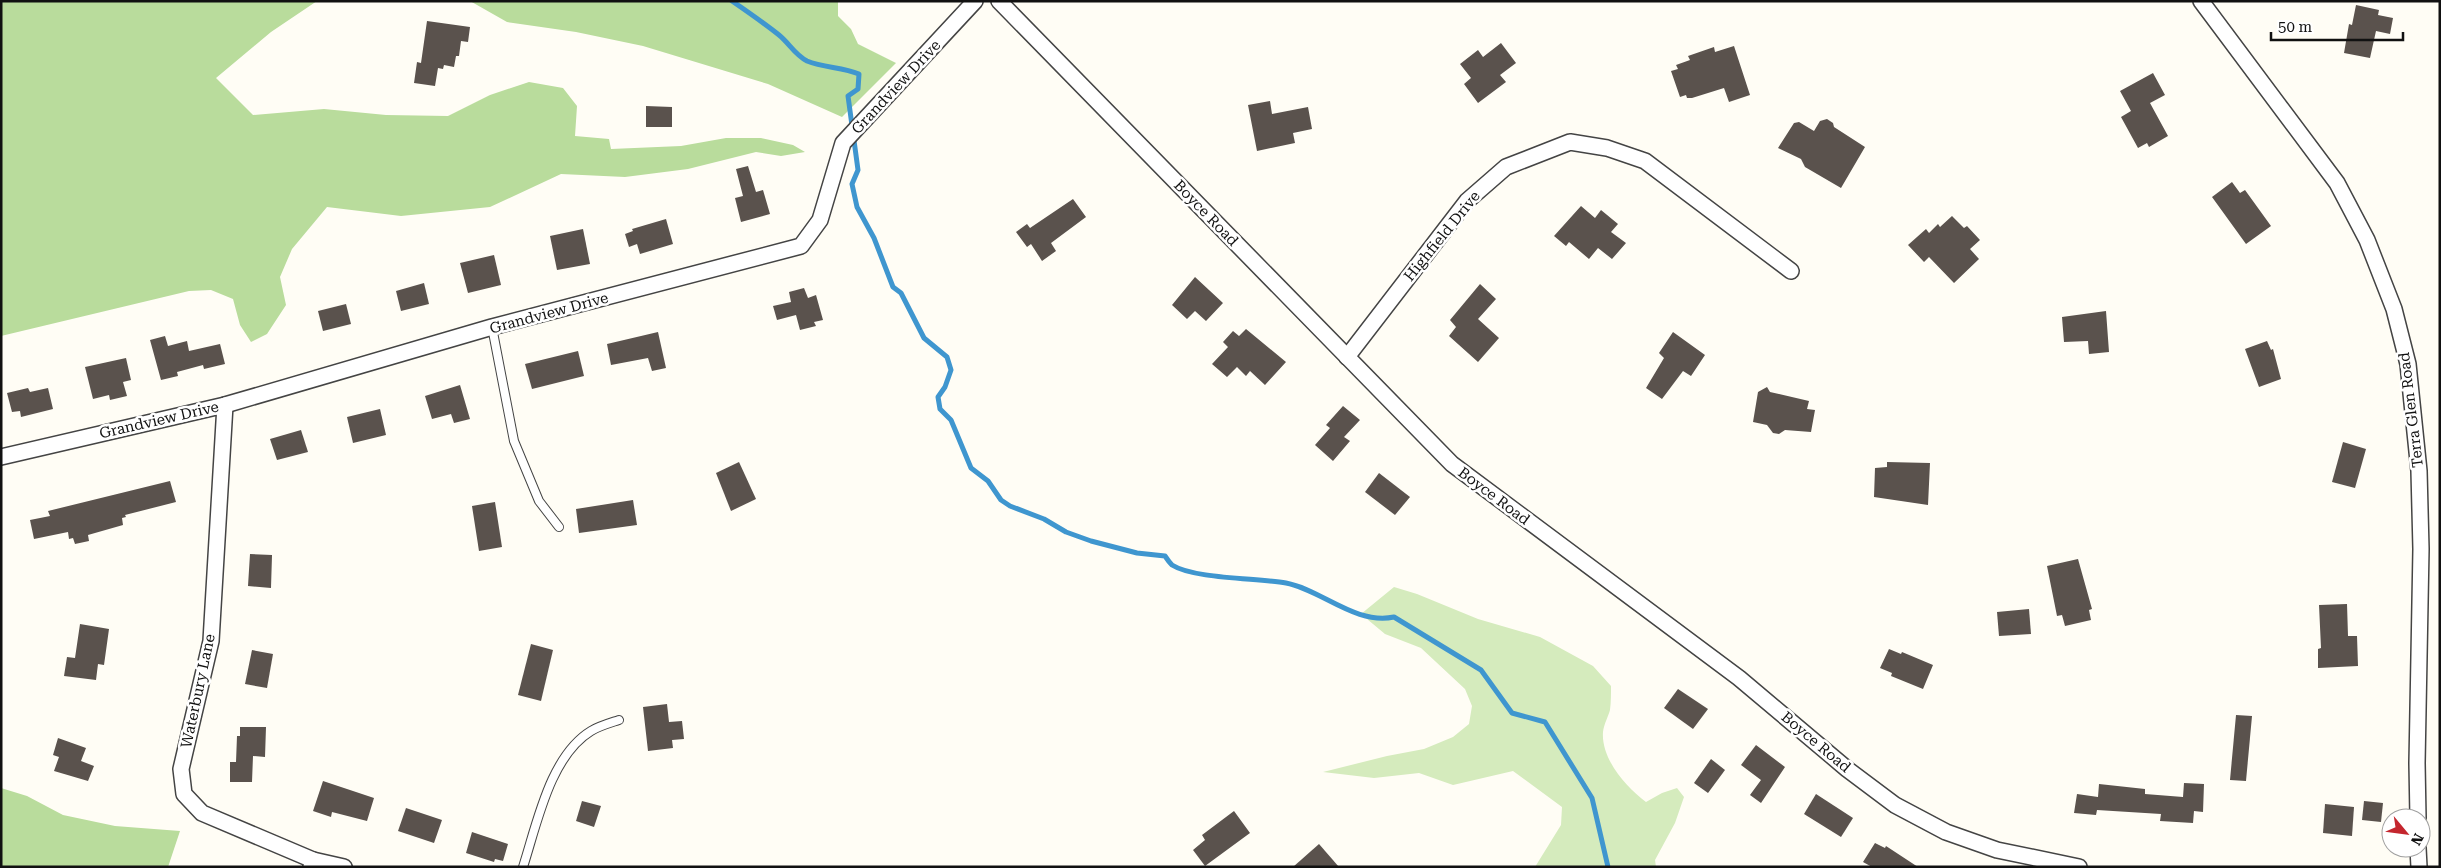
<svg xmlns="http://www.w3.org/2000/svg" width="2441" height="868" font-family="'Roboto Serif',serif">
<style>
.green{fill:#d5ebbd}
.forest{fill:#b9dc9c}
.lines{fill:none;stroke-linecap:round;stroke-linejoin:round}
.stream{stroke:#3f96cf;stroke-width:5}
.building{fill:#5a524d}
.service-casing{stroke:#444;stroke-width:10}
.minor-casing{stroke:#444;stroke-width:18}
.service{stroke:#fff;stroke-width:8}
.minor{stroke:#fff;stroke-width:15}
.labels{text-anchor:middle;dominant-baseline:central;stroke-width:5;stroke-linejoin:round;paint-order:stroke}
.street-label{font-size:15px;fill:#111;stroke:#fff}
</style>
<rect width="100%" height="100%" fill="#fffdf5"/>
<!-- green -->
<path class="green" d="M1394,587L1417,594L1478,619L1540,637L1593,666L1611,686C1611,694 1611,702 1610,710C1608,717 1604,724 1603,732C1601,759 1626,787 1646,802L1662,793L1677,788L1684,797L1675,823L1655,860L1656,867H1535L1561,825L1562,807L1513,771L1453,785L1419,773L1374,778L1323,772L1387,756L1424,749L1453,737L1469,724L1472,706L1465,689L1421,648L1385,634L1361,614Z"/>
<!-- forest -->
<g class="forest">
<path d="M1,1H317L271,32L216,78L253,115L324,109L386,115L448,116L490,95L529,82L563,88L577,106L575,136L609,139L611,149L681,146L726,138H761L793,145L805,152L781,156L756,152L688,169L625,177L561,174L490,207L401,216L327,207L292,249L280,277L286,305L267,334L251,342L240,325L233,299L211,290L189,291L1,336Z"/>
<path d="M470,1H838V16L851,29L858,44L896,63L842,117L768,84L643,46L576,32L507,22Z"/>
<path d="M1,788L27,796L63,815L115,826L180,831L168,867H1Z"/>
</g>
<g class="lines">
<!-- stream -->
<path class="stream" d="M732,1C748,12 764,23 779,35C789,43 795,55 807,61C824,68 842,67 859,74L858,89L848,96L858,170L852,184L857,207L874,238L893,287L901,293L924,338L947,357L951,370L945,387L938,397L940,409L951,420L971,468L988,481L1001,500L1010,506L1044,519L1066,532L1091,541L1137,553L1165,556C1167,559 1170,563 1172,565C1194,579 1258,578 1286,583C1322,590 1355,625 1394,617L1481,670L1512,713L1545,722L1592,798L1608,867"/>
</g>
<!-- building -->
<g class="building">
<path d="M2356,5L2379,10L2378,15L2393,18L2390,34L2376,31L2370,58L2344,53L2349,24L2352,25Z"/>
<path d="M427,21L470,27L468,42L461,41L459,56H456L454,67L444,65L443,69L438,68L435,86L414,83L417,62L421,63Z"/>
<path d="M1501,43L1516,63L1500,75L1506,82L1478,103L1464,84L1471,78L1460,64L1478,50L1483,57Z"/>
<path d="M1734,46L1750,95L1729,102L1724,88L1692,98H1687L1686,95L1680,97L1671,71L1678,69L1676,65L1690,60L1688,56L1714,47L1715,52Z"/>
<path d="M2153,73L2165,95L2150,103L2168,136L2149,147L2147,143L2138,148L2121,117L2131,111L2120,91Z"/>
<path d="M1270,101L1272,114L1308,107L1312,129L1293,133L1295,143L1257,151L1248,105Z"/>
<path d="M646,106L672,107V127H646Z"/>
<path d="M1827,119L1833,123L1834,127L1865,147L1841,188L1805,167L1801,159L1778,148L1794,123L1799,122L1814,131L1820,121Z"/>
<path d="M748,166L756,192L763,190L770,214L741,222L735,198L743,196L736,169Z"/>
<path d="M2232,182L2240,193L2245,190L2271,226L2246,244L2212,197Z"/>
<path d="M1073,199L1086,217L1051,243L1056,251L1042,261L1031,244L1027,247L1016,232L1027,224L1030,228Z"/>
<path d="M1581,206L1595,218L1601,210L1618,224L1611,232L1626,243L1612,259L1598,248L1589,259L1569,242L1566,246L1554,236Z"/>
<path d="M1952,216L1964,228L1967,226L1980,240L1970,249L1979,259L1954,283L1929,257L1924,262L1908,245L1926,229L1929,233L1938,224L1940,227Z"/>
<path d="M666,219L673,244L640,254L637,244L629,247L625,234L633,231L632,229Z"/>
<path d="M583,229L590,264L557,270L550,236Z"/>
<path d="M494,255L501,285L468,293L460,263Z"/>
<path d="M1195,277L1223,303L1206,321L1195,311L1187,319L1172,305Z"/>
<path d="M424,283L429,304L401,311L396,291Z"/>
<path d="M1480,284L1496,299L1478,319L1499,338L1478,362L1449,336L1456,327L1450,320Z"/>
<path d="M804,288L808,298L816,295L823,320L814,322L816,326L800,330L796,315L777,320L773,306L791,302L789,292Z"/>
<path d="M346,304L351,324L323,331L318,311Z"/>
<path d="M2106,311L2109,352L2089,354L2088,341L2064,342L2062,317Z"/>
<path d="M1246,329L1286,362L1265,385L1250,371L1246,376L1237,367L1227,377L1212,364L1228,347L1223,342L1233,331L1239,336Z"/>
<path d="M658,332L666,368L652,371L648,358L611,365L607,344Z"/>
<path d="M1673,332L1705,355L1691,376L1683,371L1662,399L1646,388L1664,358L1659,353Z"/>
<path d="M165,336L168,346L187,341L189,351L220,344L225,364L204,369L203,365L177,372L178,376L161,380L150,340Z"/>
<path d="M2267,341L2271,350L2273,349L2281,379L2259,387L2245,349Z"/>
<path d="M578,351L584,376L532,389L525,364Z"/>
<path d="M126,358L131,380L123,382L127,396L110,400L109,395L93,399L85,367Z"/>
<path d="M460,385L470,419L454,423L451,414L432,419L425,396Z"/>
<path d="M1767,387L1770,392L1809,401L1807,409L1815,410L1811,432L1785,430L1779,434L1773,433L1767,425L1753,422L1758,392Z"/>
<path d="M28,388L30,392L48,388L53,409L21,417L20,411L12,412L7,393Z"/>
<path d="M1343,406L1360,420L1344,437L1350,441L1333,461L1315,445L1330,428L1326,425Z"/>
<path d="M380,409L386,435L353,443L347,417Z"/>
<path d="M301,430L308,452L277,460L270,439Z"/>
<path d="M2343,442L2366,449L2355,488L2332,482Z"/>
<path d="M739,462L756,499L731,511L716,473Z"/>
<path d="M1887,462L1930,463L1928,505L1874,497L1875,468L1887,467Z"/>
<path d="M1379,473L1410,497L1395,515L1365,492Z"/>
<path d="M170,481L176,502L125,515L126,517L122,518L123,525L88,535L89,541L75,544L73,538L69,539L68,532L34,539L30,520L50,516L48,511Z"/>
<path d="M633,500L637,525L579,533L576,509Z"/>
<path d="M495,502L502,547L479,551L472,506Z"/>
<path d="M250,554L272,555L271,588L248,586Z"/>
<path d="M2078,559L2092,609L2089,610L2091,620L2065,626L2062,615L2057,616L2047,566Z"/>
<path d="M2347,604L2348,636H2357L2358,666L2318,668V649L2321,648L2319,605Z"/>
<path d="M2029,609L2031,634L1999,636L1997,612Z"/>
<path d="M80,624L109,629L104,665L98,664L96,680L64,676L67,657L75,658Z"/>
<path d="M531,644L553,650L541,701L518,695Z"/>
<path d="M1889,649L1901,654L1902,652L1933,665L1923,689L1891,676L1892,673L1880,668Z"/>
<path d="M252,650L273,654L267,688L245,684Z"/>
<path d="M1678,689L1708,709L1693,729L1664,708Z"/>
<path d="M667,704L669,722L682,721L684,739L672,740L673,748L648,751L643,707Z"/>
<path d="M2236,715L2252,716L2246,781L2230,780Z"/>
<path d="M240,727H266L265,757L253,756L252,782H230V762H236L237,736H240Z"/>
<path d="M58,738L86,748L81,761L94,766L88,781L54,771L59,757L53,755Z"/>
<path d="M1756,745L1785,767L1761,803L1750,795L1761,780L1741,765Z"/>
<path d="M1711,759L1725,770L1708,793L1694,783Z"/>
<path d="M323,781L374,798L367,821L332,812L331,817L313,811Z"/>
<path d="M2184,783L2204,784L2203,812L2194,811L2193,823L2160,821L2161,814L2097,810L2096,815L2074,813L2077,794L2098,797L2099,784L2145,789V794L2183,797Z"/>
<path d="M1816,794L1853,818L1841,837L1804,814Z"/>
<path d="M582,801L601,806L594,827L576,821Z"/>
<path d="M2364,801L2383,803L2381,822L2362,820Z"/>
<path d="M2325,804L2354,807L2352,836L2323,833Z"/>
<path d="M406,808L442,820L434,843L398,831Z"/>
<path d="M1234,811L1250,833L1205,866L1193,850L1205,840L1202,835Z"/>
<path d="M472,832L508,844L503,861L495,859L494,862L466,853Z"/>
<path d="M1875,843L1885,848L1886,846L1918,867H1872L1863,862Z"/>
<path d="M1319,844L1339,867H1293Z"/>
</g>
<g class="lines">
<!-- service casing -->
<g class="service-casing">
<g id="service">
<path d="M492,327L514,441L539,501L559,527"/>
<path d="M523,867C537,824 550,756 591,731C599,726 610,723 619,720"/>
</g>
</g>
<!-- minor casing -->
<g class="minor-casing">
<g id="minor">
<path d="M999,1L1452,464L1739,678L1847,769L1895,805L1946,832L1997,850L2079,867"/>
<path d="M2201,1L2337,183L2367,240L2394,309L2408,364L2419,471L2421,549L2417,763L2418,818"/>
<path d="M1347,357L1467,201L1506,167L1570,142L1607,148L1645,161L1791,271"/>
<path d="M225,405L211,641L181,769L184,794L202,813L313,860L311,867"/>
<path d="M1,457L225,405L492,327L801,246L820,220L843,143L975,1"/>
<path d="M2418,848L2419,867"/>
<path d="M313,860L344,867"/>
</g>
</g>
<!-- service -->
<use href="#service" class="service"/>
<!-- minor -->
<use href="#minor" class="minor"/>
</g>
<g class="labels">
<!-- street labels -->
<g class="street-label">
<text transform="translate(896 87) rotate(-47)">Grandview Drive</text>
<text transform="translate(1206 213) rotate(46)">Boyce Road</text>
<text transform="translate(1442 236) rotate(-51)">Highfield Drive</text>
<text transform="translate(549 313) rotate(-15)">Grandview Drive</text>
<text transform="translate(2411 410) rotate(-97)">Terra Glen Road</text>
<text transform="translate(159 420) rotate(-13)">Grandview Drive</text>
<text transform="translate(1494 496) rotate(37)">Boyce Road</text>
<text transform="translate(198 691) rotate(-78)">Waterbury Lane</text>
<text transform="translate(1816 742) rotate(40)">Boyce Road</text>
</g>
</g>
<!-- border -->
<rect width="2441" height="868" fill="none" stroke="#111111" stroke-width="5"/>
<!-- north arrow -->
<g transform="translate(2406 833) rotate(119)"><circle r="24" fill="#ffffff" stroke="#a0a0a0"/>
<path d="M0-4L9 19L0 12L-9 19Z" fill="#c4262e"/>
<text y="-8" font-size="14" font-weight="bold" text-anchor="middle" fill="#111111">N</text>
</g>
<!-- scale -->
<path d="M2271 32v8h132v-8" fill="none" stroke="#111111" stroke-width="2.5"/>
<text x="2278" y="32" font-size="15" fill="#111111" stroke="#ffffff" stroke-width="4" paint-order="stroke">50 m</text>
</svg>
